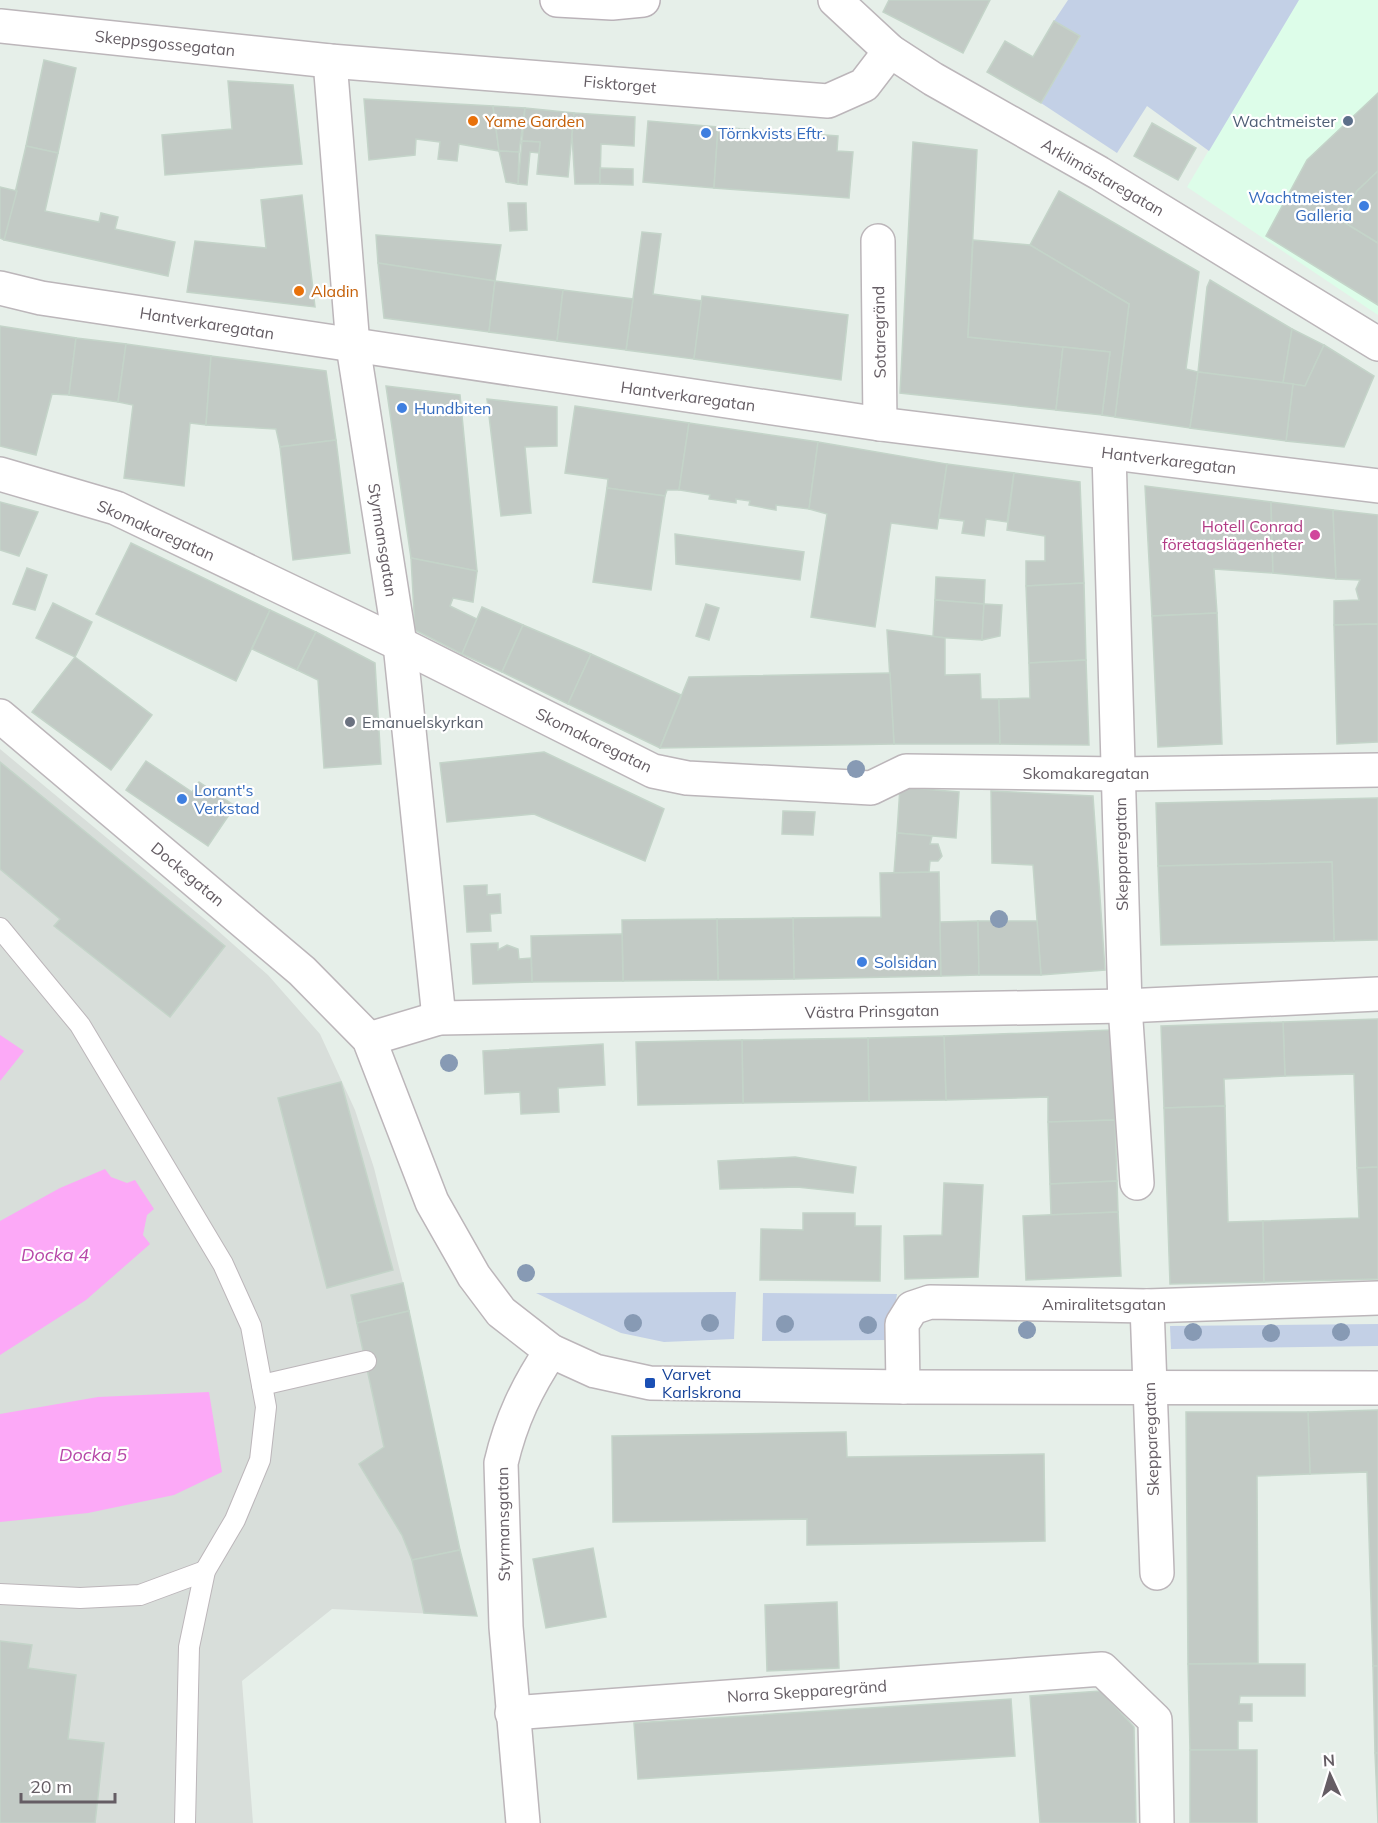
<svg xmlns="http://www.w3.org/2000/svg" width="1378" height="1823" font-family="Mulish,sans-serif">
<style>
.commercial{fill:#ddfde9}
.industrial{fill:#d8deda}
.green{fill:#c3d0e6}
.water{fill:#fca9f7}
.building{fill:#c2cac5;stroke:#c4d4c9;stroke-width:1.5}
.lines{fill:none;stroke-linecap:round;stroke-linejoin:round}
.service-casing{stroke:#bcb6ba;stroke-width:22}
.minor-casing{stroke:#bcb6ba;stroke-width:36}
.tertiary-casing{stroke:#bcb6ba;stroke-width:36}
.secondary-casing{stroke:#bab2b8;stroke-width:36}
.service{stroke:#fff;stroke-width:20}
.minor{stroke:#fff;stroke-width:33}
.tertiary{stroke:#fff;stroke-width:33}
.secondary{stroke:#fff;stroke-width:33}
.tree{fill:#879ab4}
.food-dot{fill:#e8710a;stroke:#fff;stroke-width:2}
.service-dot{fill:#5c6f8a;stroke:#fff;stroke-width:2}
.shop-dot{fill:#3f7fe0;stroke:#fff;stroke-width:2}
.hotel-dot{fill:#d1479c;stroke:#fff;stroke-width:2}
.worship-dot{fill:#6b7280;stroke:#fff;stroke-width:2}
.transit-dot{fill:#1a4fb4;stroke:#fff;stroke-width:2}
.labels{text-anchor:middle;dominant-baseline:central;stroke-width:4.5;stroke-linejoin:round;paint-order:stroke}
.street-label{font-size:16px;fill:#655d64;stroke:#fff}
.food-label{font-size:16px;fill:#c56008;stroke:#fff;text-anchor:start}
.service-label{font-size:16px;fill:#4e5e75;stroke:#fff;text-anchor:end}
.shop-label{font-size:16px;fill:#366cbe;stroke:#fff;text-anchor:start}
.hotel-label{font-size:16px;fill:#b23c85;stroke:#fff;text-anchor:end}
.worship-label{font-size:16px;fill:#5b616d;stroke:#fff;text-anchor:start}
.transit-label{font-size:16px;fill:#164399;stroke:#fff;text-anchor:start}
.water-label{font-size:18px;font-style:italic;fill:#b748a8;stroke:#fff}
</style>
<rect width="100%" height="100%" fill="#e6efe9"/>
<!-- commercial -->
<path class="commercial" d="M1298,0H1378V315L1187,187Z"/>
<!-- industrial -->
<path class="industrial" d="M0,749L208,922L268,975L320,1034L355,1110L374,1168L403,1283L460,1550L477,1616L332,1609L242,1681L253,1823H0Z"/>
<!-- green -->
<g class="green">
<path d="M1068,0H1299L1209,151L1147,106L1117,153L1041,103L1080,37L1054,21Z"/>
<path d="M736,1292L734,1339L664,1342L621,1333L536,1293Z"/>
<path d="M763,1293L897,1294L889,1340L762,1341Z"/>
<path d="M1378,1324V1346L1171,1349L1170,1326Z"/>
</g>
<!-- water -->
<g class="water">
<path d="M0,1035L24,1051L0,1081Z"/>
<path d="M105,1169L111,1177L127,1183L135,1180L154,1209L147,1215L143,1235L150,1244L86,1300L0,1355V1221L60,1188Z"/>
<path d="M209,1392L222,1472L174,1495L88,1513L0,1522V1414L98,1397Z"/>
</g>
<!-- building -->
<g class="building">
<path d="M889,0H990L963,53L883,12Z"/>
<path d="M1054,21L1080,36L1041,103L987,72L1005,41L1033,57Z"/>
<path d="M44,60L76,68L58,153L26,146Z"/>
<path d="M228,81L293,85L302,164L165,175L162,135L232,129Z"/>
<path d="M1378,93V171L1357,191L1342,221L1378,243V305L1266,236L1307,160Z"/>
<path d="M364,99L493,106L499,151L459,144L457,161L438,159L440,142L416,139L415,155L369,160Z"/>
<path d="M493,106L525,108L519,152L499,151Z"/>
<path d="M525,108L574,113L568,177L537,174L540,142L522,141Z"/>
<path d="M574,113L635,117L634,146L601,144L600,184H575L572,136Z"/>
<path d="M648,121L718,127L714,188L643,182Z"/>
<path d="M1152,123L1196,148L1178,180L1134,156Z"/>
<path d="M718,127L838,136L837,151L853,152L849,198L714,188Z"/>
<path d="M522,141L540,142L539,153L530,152L527,185L518,184Z"/>
<path d="M913,142L977,150L968,337L1063,347L1056,410L900,393Z"/>
<path d="M26,146L58,153L45,211L99,222L101,213L118,217L115,229L175,242L168,276L4,240Z"/>
<path d="M499,151L519,152L518,184L506,182Z"/>
<path d="M600,168L633,169V185L600,184Z"/>
<path d="M1378,171V243L1342,221L1357,191Z"/>
<path d="M0,187L17,191L4,240L0,238Z"/>
<path d="M1059,191L1199,272L1186,369L1198,372L1190,428L1115,417L1129,304L1030,245Z"/>
<path d="M302,195L315,307L187,292L195,241L266,248L261,200Z"/>
<path d="M508,203H526L527,230L510,231Z"/>
<path d="M642,232L661,234L653,294L702,301L694,359L626,350Z"/>
<path d="M376,235L501,245L495,281L378,263Z"/>
<path d="M973,240L1030,245L1129,304L1115,417L1102,415L1110,352L968,337Z"/>
<path d="M378,263L495,281L489,332L384,318Z"/>
<path d="M1210,280L1292,329L1283,383L1198,372L1207,287Z"/>
<path d="M495,281L563,290L557,341L489,332Z"/>
<path d="M563,290L633,299L626,350L557,341Z"/>
<path d="M702,296L848,315L841,380L694,359Z"/>
<path d="M0,326L76,338L69,395L52,394L36,455L0,446Z"/>
<path d="M1292,329L1324,345L1305,386L1283,383Z"/>
<path d="M76,338L126,344L118,402L69,395Z"/>
<path d="M126,344L211,356L206,425L190,423L184,486L124,478L133,405L118,402Z"/>
<path d="M1324,345L1374,376L1344,447L1286,441L1293,384L1305,386Z"/>
<path d="M1063,347L1110,352L1102,415L1056,410Z"/>
<path d="M211,356L326,371L336,440L280,447L276,429L206,425Z"/>
<path d="M1198,372L1293,384L1286,441L1190,428Z"/>
<path d="M386,386L460,395L477,571L411,558Z"/>
<path d="M487,399L557,407V446L525,447L531,513L501,516Z"/>
<path d="M575,406L689,423L679,490H667L665,496L607,488L608,479L565,473Z"/>
<path d="M689,423L818,442L809,509L776,505V510L749,505L750,501L736,499V503L709,499L710,495L679,490Z"/>
<path d="M336,440L350,553L293,560L280,447Z"/>
<path d="M818,442L947,464L937,529L891,523L875,627L811,617L827,514L809,509Z"/>
<path d="M947,464L1014,473L1007,522L986,519L984,536L962,533L964,521L939,518Z"/>
<path d="M1014,473L1080,482L1084,583L1026,586V561H1045V536L1007,530Z"/>
<path d="M1145,486L1271,502L1273,573L1214,569L1217,613L1152,616Z"/>
<path d="M607,488L665,496L651,590L593,582Z"/>
<path d="M0,502L38,512L19,556L0,550Z"/>
<path d="M1271,502L1333,510L1336,579L1273,573Z"/>
<path d="M1333,510L1378,515V624L1334,625V601L1359,600L1356,589L1360,580L1336,579Z"/>
<path d="M675,534L804,552L800,580L676,564Z"/>
<path d="M131,543L270,610L236,681L96,614Z"/>
<path d="M411,558L477,571L473,602L453,598L450,606L477,619L462,654L415,630Z"/>
<path d="M27,568L47,575L35,610L13,604Z"/>
<path d="M936,577L985,580L984,604L935,600Z"/>
<path d="M1084,583L1086,660L1029,663L1026,586Z"/>
<path d="M935,600L984,604L982,640L933,637Z"/>
<path d="M53,603L92,622L75,657L36,638Z"/>
<path d="M706,604L719,608L709,640L696,636Z"/>
<path d="M984,604L1002,605L1000,636L982,640Z"/>
<path d="M482,607L523,625L502,672L462,654Z"/>
<path d="M270,610L316,632L297,670L252,649Z"/>
<path d="M1217,613L1222,744L1158,747L1152,616Z"/>
<path d="M1378,624V742L1337,744L1334,625Z"/>
<path d="M523,625L591,654L568,704L502,672Z"/>
<path d="M887,630L945,638V675L980,674L981,699H999L1000,744H894Z"/>
<path d="M316,632L375,663L381,764L324,768L318,680L297,670Z"/>
<path d="M591,654L681,695L660,748L568,704Z"/>
<path d="M75,657L152,715L111,770L32,712Z"/>
<path d="M1086,660L1089,745L1000,744L999,699L1030,698L1029,663Z"/>
<path d="M890,673L894,744L660,748L689,677Z"/>
<path d="M544,752L664,809L645,861L534,814L447,822L440,763Z"/>
<path d="M146,761L192,792L199,782L235,806L208,846L126,790Z"/>
<path d="M0,762L225,946L170,1017L54,926L60,919L0,869Z"/>
<path d="M900,787L959,792L956,838L897,833Z"/>
<path d="M991,791L1093,796L1105,970L1041,975L1033,865L992,863Z"/>
<path d="M1378,798V940L1334,941L1332,862L1158,866L1156,803Z"/>
<path d="M783,811L815,812L813,835L782,834Z"/>
<path d="M897,833L932,836L930,844H938L942,856L938,861H930L929,872L894,873Z"/>
<path d="M1332,862L1334,941L1161,945L1158,866Z"/>
<path d="M939,872L941,976L794,979L793,918L881,917L880,873Z"/>
<path d="M487,885V895L500,894L501,913L490,914L491,931L467,932L464,886Z"/>
<path d="M793,918L794,979L718,980L717,919Z"/>
<path d="M717,919L718,980L623,981L622,920Z"/>
<path d="M978,921L979,975L941,976L940,922Z"/>
<path d="M978,921H1037L1041,975H979Z"/>
<path d="M622,934L623,981L532,982L531,936Z"/>
<path d="M498,943V950L507,945L518,949L519,959L531,958L532,982L473,984L471,944Z"/>
<path d="M1378,1019V1167L1357,1168L1354,1074L1285,1076L1283,1022Z"/>
<path d="M1283,1022L1285,1076L1224,1079L1225,1106L1164,1108L1161,1026Z"/>
<path d="M1112,1030L1115,1120L1048,1122V1097L946,1100L944,1036Z"/>
<path d="M944,1036L946,1100L869,1101L868,1038Z"/>
<path d="M868,1038L869,1101L743,1103L742,1040Z"/>
<path d="M742,1040L743,1103L638,1105L636,1042Z"/>
<path d="M603,1044L605,1085L558,1088L559,1112L521,1114L520,1092L485,1094L483,1051Z"/>
<path d="M341,1082L393,1270L327,1288L278,1098Z"/>
<path d="M1225,1106L1228,1222L1263,1221L1264,1282L1170,1284L1164,1108Z"/>
<path d="M1115,1120L1117,1181L1050,1184L1048,1122Z"/>
<path d="M795,1157L856,1167L853,1193L797,1187L720,1189L718,1161Z"/>
<path d="M1378,1167V1279L1264,1282L1263,1221L1359,1218L1357,1168Z"/>
<path d="M1117,1181L1118,1212L1051,1215L1050,1184Z"/>
<path d="M944,1183L983,1185L978,1277L905,1279L904,1236L942,1235Z"/>
<path d="M1118,1212L1121,1276L1026,1280L1023,1216Z"/>
<path d="M803,1213H855V1226H881L880,1281L760,1280L761,1229L803,1230Z"/>
<path d="M403,1283L409,1311L357,1323L351,1295Z"/>
<path d="M409,1311L460,1550L412,1560L402,1535L359,1464L384,1447L357,1323Z"/>
<path d="M1378,1410V1666H1373L1367,1472L1310,1474L1308,1412Z"/>
<path d="M1186,1412H1308L1310,1474L1257,1476L1258,1663L1188,1664Z"/>
<path d="M846,1432L847,1457L1044,1454L1045,1541L807,1545V1519L613,1522L612,1436Z"/>
<path d="M593,1548L606,1617L546,1628L533,1559Z"/>
<path d="M460,1550L477,1616L424,1613L412,1560Z"/>
<path d="M837,1602L839,1668L767,1671L765,1605Z"/>
<path d="M0,1641L32,1645L28,1668L76,1675L68,1739L104,1743L95,1823H0Z"/>
<path d="M1188,1664H1305V1696H1240L1239,1704H1252V1721H1238V1750H1190Z"/>
<path d="M1373,1666H1378V1753H1375Z"/>
<path d="M1101,1691L1134,1727L1136,1823H1040L1030,1696Z"/>
<path d="M1011,1699L1015,1756L638,1779L634,1723Z"/>
<rect x="1190" y="1750" width="67" height="73"/>
<path d="M1375,1753H1378V1823Z"/>
</g>
<g class="lines">
<!-- service casing -->
<g class="service-casing">
<g id="service">
<path d="M0,928L80,1025L223,1264L251,1326L266,1407L260,1460L235,1520L205,1571L189,1647L185,1823"/>
<path d="M262,1385L366,1361"/>
<path d="M0,1594L80,1598L140,1595L205,1571"/>
</g>
</g>
<!-- minor casing -->
<g class="minor-casing">
<g id="minor">
<path d="M835,0L890,51L933,79L1099,173L1378,344"/>
<path d="M0,26L330,61L828,101L864,85L890,51"/>
<path d="M330,61L353,346L400,644L439,1018"/>
<path d="M878,241L880,424"/>
<path d="M0,288L41,298L880,424L1378,486"/>
<path d="M1109,453L1125,1006L1137,1183"/>
<path d="M0,474L116,508L400,644L653,771L687,778L871,788L906,771L1119,774L1378,770"/>
<path d="M369,1039L439,1018L1125,1006L1378,994"/>
<path d="M1147,1306L1157,1573"/>
<path d="M903,1387L902,1324L912,1308L930,1302L1147,1306L1378,1298"/>
<path d="M512,1713L1102,1669L1155,1720L1157,1823"/>
<path d="M523,1823L506,1627L501,1463C511,1420 527,1387 551,1351"/>
</g>
</g>
<!-- tertiary casing -->
<g class="tertiary-casing">
<path id="tertiary" d="M0,716L302,971L369,1039L432,1202L474,1276L501,1312L551,1351L595,1371L650,1383L903,1387L1378,1388"/>
</g>
<!-- secondary casing -->
<g class="secondary-casing">
<path id="secondary" d="M557,0L612,3L643,0"/>
</g>
<!-- service -->
<use href="#service" class="service"/>
<!-- minor -->
<use href="#minor" class="minor"/>
<!-- tertiary -->
<use href="#tertiary" class="tertiary"/>
<!-- secondary -->
<use href="#secondary" class="secondary"/>
</g>
<!-- trees -->
<g class="tree">
<circle cx="856" cy="769" r="9"/>
<circle cx="999" cy="919" r="9"/>
<circle cx="449" cy="1063" r="9"/>
<circle cx="526" cy="1273" r="9"/>
<circle cx="633" cy="1323" r="9"/>
<circle cx="710" cy="1323" r="9"/>
<circle cx="785" cy="1324" r="9"/>
<circle cx="868" cy="1325" r="9"/>
<circle cx="1027" cy="1330" r="9"/>
<circle cx="1193" cy="1332" r="9"/>
<circle cx="1341" cy="1332" r="9"/>
<circle cx="1271" cy="1333" r="9"/>
</g>
<!-- markers -->
<g class="food-dot">
<circle cx="473" cy="121" r="6"/>
<circle cx="299" cy="291" r="6"/>
</g>
<circle class="service-dot" cx="1348" cy="121" r="6"/>
<g class="shop-dot">
<circle cx="706" cy="133" r="6"/>
<circle cx="1364" cy="206" r="6"/>
<circle cx="402" cy="408" r="6"/>
<circle cx="182" cy="799" r="6"/>
<circle cx="862" cy="962" r="6"/>
</g>
<circle class="hotel-dot" cx="1315" cy="535" r="6"/>
<circle class="worship-dot" cx="350" cy="722" r="6"/>
<rect class="transit-dot" x="644" y="1377" width="12" height="12" rx="3"/>
<g class="labels">
<!-- street labels -->
<g class="street-label">
<text transform="translate(165 43) rotate(6)">Skeppsgossegatan</text>
<text transform="translate(620 84) rotate(5)">Fisktorget</text>
<text transform="translate(1103 177) rotate(30)">Arklimästaregatan</text>
<text transform="translate(207 323) rotate(9)">Hantverkaregatan</text>
<text transform="translate(879 332) rotate(-91)">Sotaregränd</text>
<text transform="translate(688 396) rotate(8)">Hantverkaregatan</text>
<text transform="translate(1169 460) rotate(7)">Hantverkaregatan</text>
<text transform="translate(156 530) rotate(24)">Skomakaregatan</text>
<text transform="translate(383 540) rotate(81)">Styrmansgatan</text>
<text transform="translate(594 740) rotate(26)">Skomakaregatan</text>
<text x="1086" y="773">Skomakaregatan</text>
<text transform="translate(1121 854) rotate(-91)">Skepparegatan</text>
<text transform="translate(188 874) rotate(40)">Dockegatan</text>
<text transform="translate(872 1011) rotate(-1)">Västra Prinsgatan</text>
<text x="1104" y="1304">Amiralitetsgatan</text>
<text transform="translate(1151 1439) rotate(-92)">Skepparegatan</text>
<text transform="translate(503 1524) rotate(-91)">Styrmansgatan</text>
<text transform="translate(807 1691) rotate(-4)">Norra Skepparegränd</text>
</g>
<!-- food labels -->
<g class="food-label">
<text x="485" y="121">Yame Garden</text>
<text x="311" y="291">Aladin</text>
</g>
<!-- service labels -->
<g class="service-label">
<text x="1336" y="121">Wachtmeister</text>
</g>
<!-- shop labels -->
<g class="shop-label">
<text x="718" y="133">Törnkvists Eftr.</text>
<text x="1352" y="197" text-anchor="end">Wachtmeister<tspan x="1352" dy="18">Galleria</tspan></text>
<text x="414" y="408">Hundbiten</text>
<text x="194" y="790">Lorant's<tspan x="194" dy="18">Verkstad</tspan></text>
<text x="874" y="962">Solsidan</text>
</g>
<!-- hotel labels -->
<g class="hotel-label">
<text x="1303" y="526">Hotell Conrad<tspan x="1303" dy="18">företagslägenheter</tspan></text>
</g>
<!-- worship labels -->
<g class="worship-label">
<text x="362" y="722">Emanuelskyrkan</text>
</g>
<!-- transit labels -->
<g class="transit-label">
<text x="662" y="1374">Varvet<tspan x="662" dy="18">Karlskrona</tspan></text>
</g>
<!-- water labels -->
<g class="water-label">
<text x="55" y="1254">Docka 4</text>
<text x="93" y="1454">Docka 5</text>
</g>
</g>
<!-- north arrow -->
<g transform="translate(1330 1775) rotate(356)" stroke="#ffffff" stroke-width="4.5" paint-order="stroke">
<path d="M0-4.5L10 22L0 15L-10 22Z" fill="#655d64"/>
<text y="-9" font-size="16" font-weight="bold" text-anchor="middle" fill="#655d64">N</text>
</g>
<!-- scale -->
<path d="M21 1793v9h94v-9" fill="none" stroke="#655d64" stroke-width="3"/>
<text x="30" y="1793" font-size="18" fill="#655d64" stroke="#ffffff" stroke-width="4.5" paint-order="stroke">20 m</text>
</svg>
